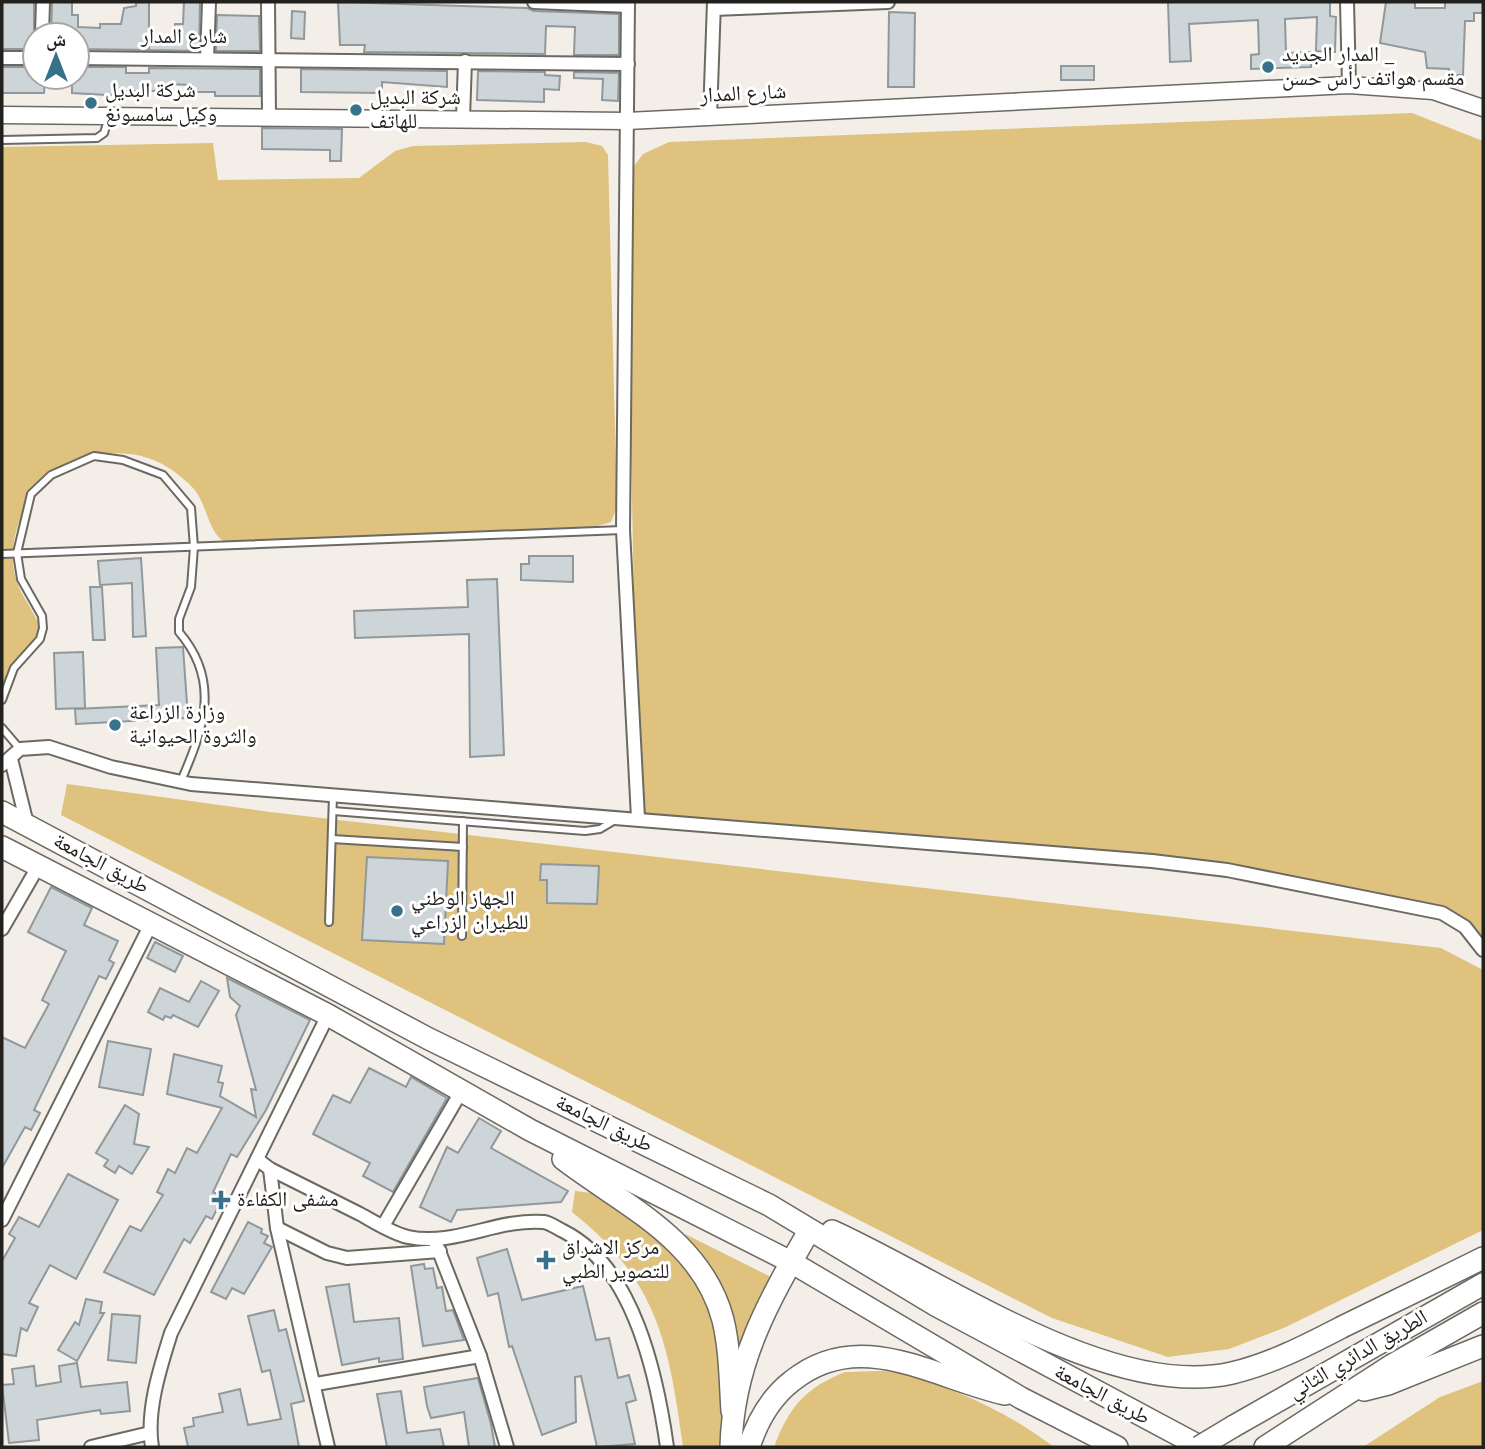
<svg xmlns="http://www.w3.org/2000/svg" width="1485" height="1449" font-family="Spectral,'Noto Naskh Arabic',serif">
<style>
.green{fill:#dfc27e}
.building{fill:#cdd5d9;stroke:#90989b;stroke-width:2}
.lines{fill:none;stroke-linecap:round;stroke-linejoin:round}
.service-casing{stroke:#6c6962;stroke-width:10}
.minor-casing{stroke:#6c6962;stroke-width:16}
.tertiary-casing{stroke:#6c6962;stroke-width:19}
.trunk-casing{stroke:#6c6962;stroke-width:24}
.service{stroke:#fff;stroke-width:6}
.minor{stroke:#fff;stroke-width:12}
.tertiary{stroke:#fff;stroke-width:16}
.trunk{stroke:#fff;stroke-width:21}
.trunk-bridge-casing{stroke:#6c6962;stroke-width:24;stroke-linecap:butt}
.trunk-bridge{stroke:#fff;stroke-width:21}
.poi-dot{fill:#37728a;stroke:#fff;stroke-width:2.5}
.labels{text-anchor:middle;dominant-baseline:central;stroke-width:6;stroke-linejoin:round;paint-order:stroke}
.street-label{font-size:21px;fill:#22211e;stroke:#fff}
.poi-label{font-size:21px;fill:#22211e;stroke:#fff;text-anchor:start}
</style>
<rect width="100%" height="100%" fill="#f3efe8"/>
<!-- green -->
<g class="green">
<path d="M1412,113L1483,141V950L1442,913L1227,870L638,818L626,177L643,154L669,142Z"/>
<path d="M586,142L602,146L608,155L617,507L611,522L591,528L225,542C208,533 207,504 194,489C187,481 173,470 164,465C95,427 8,486 13,563C15,594 35,607 41,632L34,645L15,662L2,710V147L213,143L218,180L359,178L395,151L413,146Z"/>
<path d="M67,784L270,812L1441,948L1483,970V1230L1286,1327L1229,1349L1168,1357L1052,1318L61,815Z"/>
<path d="M575,1191L609,1195L683,1254L714,1316L720,1346L722,1447H683C669,1345 658,1280 572,1212Z"/>
<path d="M685,1234L771,1277L737,1359C732,1302 717,1280 685,1234Z"/>
<path d="M845,1372C862,1372 883,1369 899,1373C952,1386 1011,1414 1054,1447H774C789,1407 805,1388 845,1372Z"/>
<path d="M1483,1381V1447H1363L1440,1397Z"/>
</g>
<!-- building -->
<g class="building">
<rect x="2" y="2" width="32" height="47"/>
<path d="M52,2H72V15H78V27L100,28V24H121L124,8L136,6V2H149V50L77,49V35H51Z"/>
<path d="M184,2H200L199,51L149,50V42H174L175,24H183Z"/>
<path d="M338,2L527,8L534,11L619,14V55H574L575,27L546,26L545,54L364,52L365,45H340Z"/>
<path d="M1168,2H1330V16L1336,17L1335,52L1316,51L1317,17L1285,19L1286,53L1311,52V67L1251,69V55L1259,54L1258,20L1189,24L1191,61L1170,62Z"/>
<path d="M1386,2H1415V8H1445V2H1483V13H1474V21H1465L1463,75H1449V69L1427,68L1425,52L1380,43Z"/>
<path d="M292,11L305,12L304,39L291,38Z"/>
<path d="M889,12L915,13L914,87H888Z"/>
<path d="M217,15L259,16L260,51H216Z"/>
<rect x="1061" y="66" width="33" height="14"/>
<path d="M2,67H35V77L45,78L44,93H2Z"/>
<path d="M77,67H126V73H149V68L260,69V96H215V92H191L192,85L166,84V91H127V94L107,95L72,93V77H77Z"/>
<path d="M301,69L447,71V87L382,82V93L301,92Z"/>
<path d="M478,71L545,72V75L560,76L559,90L544,89V102L477,100Z"/>
<path d="M574,72L619,73L618,101L602,100L603,79L574,78Z"/>
<path d="M262,128L342,129L341,161H330V150L262,149Z"/>
<path d="M529,556H573V582L521,580V564H529Z"/>
<path d="M141,558L146,636L133,637L132,583L100,585L98,561Z"/>
<path d="M497,579L504,755L470,757L469,634L355,638L354,611L468,607L467,580Z"/>
<path d="M90,587H102L105,640H93Z"/>
<path d="M183,647L188,718L76,724L75,709L159,705L156,648Z"/>
<path d="M83,652L85,708L56,709L54,653Z"/>
<path d="M367,857L448,861L444,944L362,940Z"/>
<path d="M541,864L599,866L597,904L547,903V880H540Z"/>
<path d="M51,887L92,908L84,925L118,941L109,960L114,963L106,979L99,976L34,1110L40,1113L31,1130L25,1127L2,1168V1037L25,1048L49,1004L42,1000L66,951L28,932Z"/>
<path d="M155,942L183,956L175,972L147,958Z"/>
<path d="M227,978L310,1020L266,1110L237,1157L231,1154L213,1192L223,1197L212,1219L206,1216L190,1243L184,1239L154,1295L104,1272L130,1226L141,1231L163,1195L157,1192L168,1169L175,1173L187,1148L197,1153L222,1108L167,1094L174,1054L222,1066L218,1082L223,1083L220,1096L256,1117L251,1089L256,1090L236,1015L240,1006L230,997Z"/>
<path d="M201,981L219,991L198,1027L173,1015L171,1018L165,1016L163,1020L148,1012L160,988L189,1002Z"/>
<path d="M108,1041L151,1049L143,1095L99,1087Z"/>
<path d="M369,1068L406,1087L411,1077L447,1098L393,1192L363,1176L370,1163L313,1134L333,1095L350,1103Z"/>
<path d="M125,1105L139,1114L134,1144L149,1147L132,1174L119,1166L115,1173L104,1166L108,1160L96,1153Z"/>
<path d="M479,1118L501,1131L491,1148L568,1191L561,1202L457,1210L451,1222L420,1207L447,1147L458,1153Z"/>
<path d="M68,1174L118,1200L76,1279L50,1265L29,1303L38,1307L27,1331L21,1328L16,1356L2,1354V1261L15,1238L9,1234L19,1217L39,1227Z"/>
<path d="M248,1222L262,1229L261,1233L268,1236L264,1243L272,1247L244,1294L232,1288L226,1299L211,1292Z"/>
<path d="M507,1249L522,1300L583,1286L596,1340L609,1338L618,1378L629,1375L636,1400L626,1403L635,1444L597,1447L581,1376L575,1377L576,1422L542,1435L512,1346L509,1347L498,1293L488,1296L477,1258Z"/>
<path d="M424,1264L425,1269L433,1268L437,1288L442,1287L446,1311L453,1310L464,1340L423,1346L411,1266Z"/>
<path d="M349,1284L354,1322L399,1318L403,1359L379,1362V1358L342,1365L326,1287Z"/>
<path d="M86,1299L102,1302L100,1313H104L77,1361L58,1350L75,1322L79,1325Z"/>
<path d="M274,1310L279,1331L286,1329L304,1401L291,1404L299,1447H188L184,1428L194,1426L193,1418L223,1412L219,1394L240,1389L248,1425L281,1419L270,1370L262,1372L248,1316Z"/>
<path d="M112,1314L140,1316L136,1363L108,1360Z"/>
<path d="M77,1363L81,1387L127,1382L130,1411L101,1414L100,1410L37,1420L39,1440L9,1443L2,1385L14,1384L12,1369L34,1366L36,1386L61,1382L59,1366Z"/>
<path d="M478,1378L491,1424L495,1447H469L464,1412L431,1418L427,1406L424,1387Z"/>
<path d="M401,1391L407,1433L440,1429L444,1447H387L377,1394Z"/>
</g>
<g class="lines">
<!-- service casing -->
<g class="service-casing">
<g id="service">
<path d="M2,140L97,138L104,133L109,117"/>
<path d="M2,554L622,530"/>
<path d="M2,700L14,668L40,639L43,628L42,616L21,579L17,553L31,494L51,475L94,456L123,460L163,475L191,508L194,547L191,587L179,619V632C221,681 204,728 181,781"/>
<path d="M2,728L20,749"/>
<path d="M333,811L585,831L600,829L615,820"/>
<path d="M332,839L463,847"/>
<path d="M329,922L333,795"/>
<path d="M462,936L463,821"/>
</g>
</g>
<!-- minor casing -->
<g class="minor-casing">
<g id="minor">
<path d="M268,2L269,116"/>
<path d="M534,2L628,6"/>
<path d="M628,2L623,530L638,818"/>
<path d="M1347,2L1349,85"/>
<path d="M714,9L888,2"/>
<path d="M42,35L43,2"/>
<path d="M2,58H35"/>
<path d="M77,58L628,64"/>
<path d="M207,59L209,2"/>
<path d="M710,117L714,2"/>
<path d="M463,118L465,61"/>
<path d="M11,759L27,824"/>
<path d="M2,765L20,749L49,747L111,767L191,784L1152,861L1227,870L1442,913L1465,927L1483,950"/>
<path d="M2,929L39,865"/>
<path d="M257,1159L270,1169C300,1184 330,1199 360,1214C375,1222 391,1233 408,1237C455,1247 497,1218 544,1222C550,1223 557,1228 563,1231C634,1266 657,1376 667,1447"/>
<path d="M270,1169L277,1228L328,1447"/>
<path d="M2,1220L152,922"/>
<path d="M383,1226L462,1090"/>
<path d="M277,1228L327,1253L347,1258L440,1251"/>
<path d="M435,1241L480,1356L507,1447"/>
<path d="M316,1384L480,1356"/>
<path d="M91,1447L150,1433"/>
<path d="M152,1447C146,1411 160,1368 171,1333L328,1015"/>
</g>
</g>
<!-- tertiary casing -->
<g class="tertiary-casing">
<path id="tertiary" d="M2,115L627,121L1349,85L1433,91L1483,108"/>
</g>
<!-- trunk casing -->
<g class="trunk-casing">
<g id="trunk">
<path d="M2,812L429,1039L769,1205L937,1306L1201,1447"/>
<path d="M2,847L328,1015L530,1130L791,1262L1021,1398L1117,1447"/>
<path d="M563,1159C623,1205 702,1239 723,1320C730,1349 730,1380 732,1411"/>
<path d="M832,1231C941,1280 1111,1401 1232,1373C1271,1364 1309,1344 1344,1326C1391,1303 1437,1281 1483,1258"/>
<path d="M1364,1390L1388,1384L1483,1346"/>
<path d="M1234,1426L1483,1284"/>
<path d="M731,1447C733,1363 768,1302 809,1231"/>
<path d="M749,1447C757,1422 770,1398 792,1381C860,1326 933,1378 1005,1394"/>
<path d="M1265,1447L1392,1365L1483,1313"/>
</g>
</g>
<!-- service -->
<use href="#service" class="service"/>
<!-- minor -->
<use href="#minor" class="minor"/>
<!-- tertiary -->
<use href="#tertiary" class="tertiary"/>
<!-- trunk -->
<use href="#trunk" class="trunk"/>
<!-- trunk-bridge casing -->
<g class="trunk-bridge-casing">
<path id="trunk-bridge" d="M1199,1447L1234,1426"/>
</g>
<!-- trunk-bridge -->
<use href="#trunk-bridge" class="trunk-bridge"/>
</g>
<!-- markers -->
<g class="poi-dot">
<circle cx="1268" cy="67" r="7"/>
<circle cx="91" cy="103" r="7"/>
<circle cx="356" cy="110" r="7"/>
<circle cx="115" cy="725" r="7"/>
<circle cx="397" cy="911" r="7"/>
<path d="M217.5 1189.5h7v7h7v7h-7v7h-7v-7h-7v-7h7z"/>
<path d="M542.5 1249.5h7v7h7v7h-7v7h-7v-7h-7v-7h7z"/>
</g>
<g class="labels">
<!-- street labels -->
<g class="street-label">
<text x="184" y="37">شارع المدار</text>
<text transform="translate(743 94) rotate(-3)">شارع المدار</text>
<text transform="translate(101 864) rotate(28)">طريق الجامعة</text>
<text transform="translate(604 1124) rotate(26)">طريق الجامعة</text>
<text transform="translate(1358 1355) rotate(-30)">الطريق الدائري الثاني</text>
<text transform="translate(1102 1395) rotate(28)">طريق الجامعة</text>
</g>
<!-- poi labels -->
<g class="poi-label">
<text x="1282" y="55">المدار الجديد _<tspan x="1282" dy="24">مقسم هواتف رأس حسن</tspan></text>
<text x="105" y="91">شركة البديل<tspan x="105" dy="24">وكيل سامسونغ</tspan></text>
<text x="370" y="98">شركة البديل<tspan x="370" dy="24">للهاتف</tspan></text>
<text x="129" y="713">وزارة الزراعة<tspan x="129" dy="24">والثروة الحيوانية</tspan></text>
<text x="411" y="899">الجهاز الوطني<tspan x="411" dy="24">للطيران الزراعي</tspan></text>
<text x="237" y="1200">مشفى الكفاءة</text>
<text x="562" y="1248">مركز الاشراق<tspan x="562" dy="24">للتصوير الطبي</tspan></text>
</g>
</g>
<!-- border -->
<rect width="1485" height="1449" fill="none" stroke="#22211e" stroke-width="7"/>
<!-- north arrow -->
<g transform="translate(56 56)"><circle r="33" fill="#ffffff" stroke="#a7a6a5" stroke-width="2"/>
<path d="M0-5L12 26L0 18L-12 26Z" fill="#37728a"/>
<text y="-10" font-size="19" font-weight="bold" text-anchor="middle" fill="#22211e">ش</text>
</g>
</svg>
